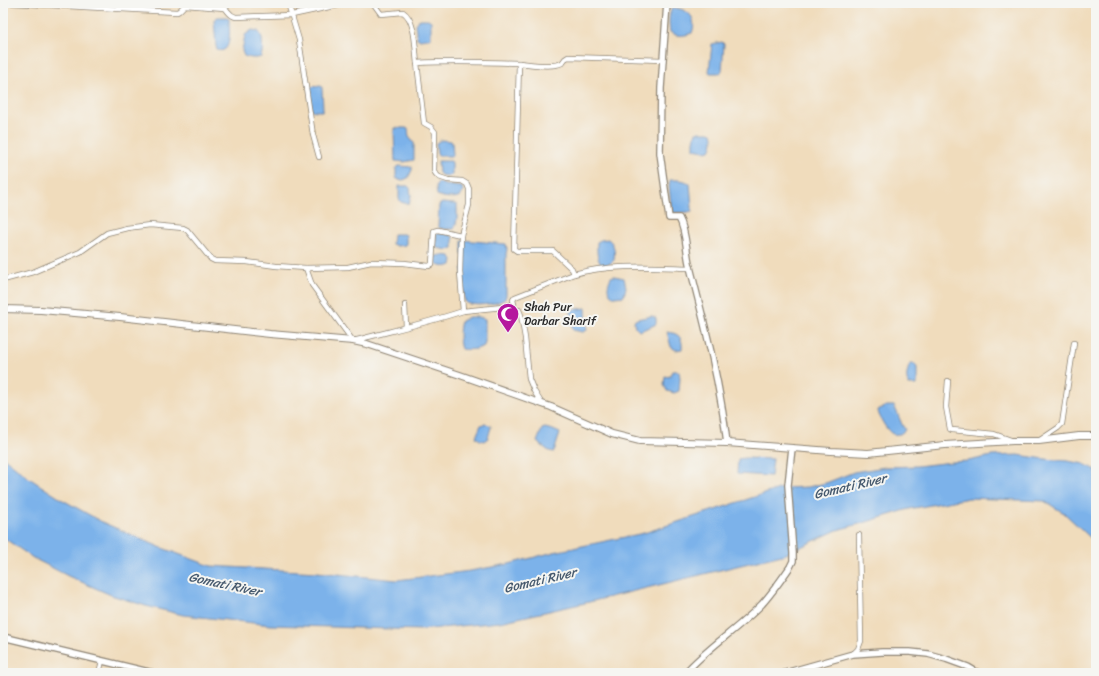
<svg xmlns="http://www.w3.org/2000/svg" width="1099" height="676" font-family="Sriracha,sans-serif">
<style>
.water{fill:#7bb2ea;stroke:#536e8a}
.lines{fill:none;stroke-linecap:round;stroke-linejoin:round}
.minor-casing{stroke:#8e8474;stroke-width:6}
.tertiary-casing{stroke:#8e8474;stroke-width:8}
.secondary-casing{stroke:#8e8474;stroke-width:8}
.minor{stroke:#fff;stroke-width:4.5}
.tertiary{stroke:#fff;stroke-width:5.5}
.secondary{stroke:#fff;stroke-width:6}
.labels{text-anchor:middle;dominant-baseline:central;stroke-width:4;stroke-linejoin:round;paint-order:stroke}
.poi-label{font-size:12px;fill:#2b2b2b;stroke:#f6f6f2;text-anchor:start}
.water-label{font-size:13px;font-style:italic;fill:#475a6e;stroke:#f6f6f2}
</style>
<rect width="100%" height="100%" fill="#f6f6f2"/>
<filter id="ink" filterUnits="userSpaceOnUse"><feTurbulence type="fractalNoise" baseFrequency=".025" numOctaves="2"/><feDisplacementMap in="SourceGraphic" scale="8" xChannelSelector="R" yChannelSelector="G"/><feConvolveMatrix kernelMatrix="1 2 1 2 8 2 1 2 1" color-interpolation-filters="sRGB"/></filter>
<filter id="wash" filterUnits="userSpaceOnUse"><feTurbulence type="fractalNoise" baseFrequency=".012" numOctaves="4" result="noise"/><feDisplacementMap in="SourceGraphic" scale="16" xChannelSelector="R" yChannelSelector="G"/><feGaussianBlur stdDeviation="0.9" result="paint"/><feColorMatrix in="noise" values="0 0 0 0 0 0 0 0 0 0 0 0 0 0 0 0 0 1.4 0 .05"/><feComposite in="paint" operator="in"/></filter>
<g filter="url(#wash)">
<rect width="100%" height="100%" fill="#f0dcbc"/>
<!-- water -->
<g class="water">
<path d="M672,8C687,8 698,17 692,33C684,36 677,37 670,32C669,25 668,15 672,8Z"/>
<path d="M218,17H227L229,19C229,28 233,55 217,50L216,46L214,20L216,18Z"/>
<path d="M420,19H428L431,21V38L420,40L417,38L415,24L418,20Z"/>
<path d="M252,30L258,31C264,37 263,50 261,57C255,59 250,58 244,56L242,51L245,35Z"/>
<path d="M722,42L724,44L722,71L721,73H710L709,72L712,44Z"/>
<path d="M321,86L322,88L323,109L322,111H316L312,110L311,108L309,87Z"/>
<path d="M394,128H406L408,129L409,137L414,143V160L404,162L395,161Z"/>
<path d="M696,132H709L712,133C714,139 713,145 710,150L704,151L694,149V141Z"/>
<path d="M441,140L451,141L452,142L453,155L452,156H440L437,154L436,143Z"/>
<path d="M438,161H451L452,163V175L449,176L441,175L439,173Z"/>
<path d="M399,166L412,167V170L408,178L403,180L397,179L396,177V168Z"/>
<path d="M670,180C677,180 684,179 690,184L692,207V211L689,212L672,213L669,186Z"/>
<path d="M438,182L445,185L462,187L463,191L461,196C455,199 444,198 437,195L436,186Z"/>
<path d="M399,186H408L410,188L411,196L409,203H404L401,202L399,199Z"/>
<path d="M442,203L454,204L457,205C457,212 458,222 454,229H443L438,227L439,205Z"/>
<path d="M436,233L446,234L450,235L453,237V248L448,250L437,248L436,246Z"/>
<path d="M393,234H404L406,235V245L397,246L392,244Z"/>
<path d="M608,239C615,244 615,252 614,260C611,264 607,265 602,265C596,259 597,250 597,242L601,240Z"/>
<path d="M462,240L506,244L507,249L506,254V295C505,298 506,299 503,300C495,305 474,306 466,303L464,298L462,268L464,267V256L462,254Z"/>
<path d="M441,255L450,256L453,259L452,265C443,268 434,267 436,256Z"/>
<path d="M614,276L624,278L626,287L624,296L614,297C606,292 607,286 611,277Z"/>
<path d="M586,308L587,330L583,332L573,330L572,327L571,310Z"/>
<path d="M652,316L656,318V324L650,327L639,331L635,327L634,321L637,319Z"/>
<path d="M469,317H479L485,319V342L484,346C476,350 469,350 461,349C458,341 459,328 461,321Z"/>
<path d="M667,332C678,333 683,337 682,349L676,350L671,347Z"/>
<path d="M910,364H915L917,368V385H909C905,379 907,371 910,364Z"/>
<path d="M672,371H679L680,378L679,391L674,393L667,391L664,385L665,376L669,377Z"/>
<path d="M886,406H894C898,413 900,422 905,430L900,434C898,434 895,435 893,434C888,433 878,416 878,410Z"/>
<path d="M484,424L490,425L491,427L488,438L484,441L480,440L476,437L481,425Z"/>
<path d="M545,428L553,430L560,433L554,452L549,451L537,442L542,429Z"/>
<path d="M1018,455L1045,459L1068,461L1084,464L1096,470V545L1095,542L1064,513L1044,501L969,498L909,509L863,523L837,530L786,554L585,603L500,622L420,630L271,625L183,615L146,606L111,595L68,576L33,558L4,538L3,535V457L29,478L61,499L104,523L162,548L211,566L317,572L397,580L470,571L509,564L554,552L644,533L782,488L808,487L826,483L854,472L885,467L917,466L952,462L968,461L992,456Z"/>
<path d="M745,458L773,459L771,476L737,474L738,459Z"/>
</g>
</g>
<g filter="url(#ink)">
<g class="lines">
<!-- minor casing -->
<g class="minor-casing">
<g id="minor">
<path d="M13,3L156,11L177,12L179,11L185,5L225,8C229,12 230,16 236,17L292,15L348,3"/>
<path d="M288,3L299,40L313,135L319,157"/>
<path d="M373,3L381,14L403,12C416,20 415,49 417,63"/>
<path d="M519,63L514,249L517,251H553L572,269L574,274C610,264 654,267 691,268"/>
<path d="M306,268L312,285L353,341C390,331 427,323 463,311"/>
<path d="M574,274L515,297L513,300L514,304L503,307L463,311L460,272L461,235L469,205V189L467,184L462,181L448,180L439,177L436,174L434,171L435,132L431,127L424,123L417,63C451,61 485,62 519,63C530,64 553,68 562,63L565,59L568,57L663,60"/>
<path d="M3,280L33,272L80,252L107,233L127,228L150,225L183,228L187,230L211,259L215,261L247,262L276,266L306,268L348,267L371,262L404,263L429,266L432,264L434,231L438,230L461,235"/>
<path d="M405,305L406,327"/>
<path d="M519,310L521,315L525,338L529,379L534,391L542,404"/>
<path d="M948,381L946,407L950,429L952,430L994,434L1011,440"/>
<path d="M1040,440L1058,428L1062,424L1074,343"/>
<path d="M853,654L858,649L861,641L859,535"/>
<path d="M809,666L810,673"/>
<path d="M99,673L102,661"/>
</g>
</g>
<!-- tertiary casing -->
<g class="tertiary-casing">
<g id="tertiary">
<path d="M667,3L661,88L660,153L669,218H679C686,230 686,249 689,263C704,322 720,382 727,443"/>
<path d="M3,637L153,673"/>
<path d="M685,673C708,647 738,629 762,604C772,593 781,580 790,567L793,561V553L788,485L792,448"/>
<path d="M785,673L853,654L882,652H910L928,654L946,659L968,667L978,673"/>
</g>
</g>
<!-- secondary casing -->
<g class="secondary-casing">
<path id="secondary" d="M3,309L41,310L120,317L270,334L353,341L367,344L460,375L551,407L612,434L640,441L727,443L831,451L868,453L945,445L1013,441H1039L1079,436H1096"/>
</g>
<!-- minor -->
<use href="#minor" class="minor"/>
<!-- tertiary -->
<use href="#tertiary" class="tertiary"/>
<!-- secondary -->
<use href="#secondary" class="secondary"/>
</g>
</g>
<!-- icons -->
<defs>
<g id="mosque-pin" transform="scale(1.15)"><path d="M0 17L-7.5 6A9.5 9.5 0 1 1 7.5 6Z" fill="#b5179e" stroke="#f6f6f2"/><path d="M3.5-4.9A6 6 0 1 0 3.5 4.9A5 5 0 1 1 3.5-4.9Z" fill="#fff"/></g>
</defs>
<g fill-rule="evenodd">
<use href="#mosque-pin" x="508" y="314"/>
</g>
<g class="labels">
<!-- poi labels -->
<g class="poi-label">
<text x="524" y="307">Shah Pur<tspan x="524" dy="14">Darbar Sharif</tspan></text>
</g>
<!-- water labels -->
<g class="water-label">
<text transform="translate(850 486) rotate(-13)">Gomati River</text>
<text transform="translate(540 580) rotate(-13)">Gomati River</text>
<text transform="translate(225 584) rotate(12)">Gomati River</text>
</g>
</g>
<!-- margin -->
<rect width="1099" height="676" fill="none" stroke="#f6f6f2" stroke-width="16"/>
</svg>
